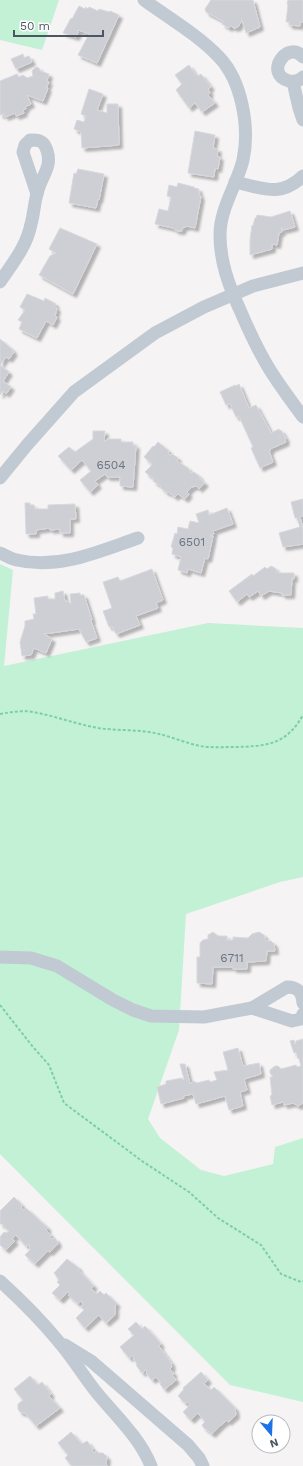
<svg xmlns="http://www.w3.org/2000/svg" width="303" height="1466" font-family="'Work Sans',sans-serif">
<style>
.green{fill:#c3f1d5}
.building{fill:#cdcfd5;stroke:#d7d9de;filter:url(#shadow)}
.lines{fill:none;stroke-linecap:round;stroke-linejoin:round}
.path{stroke:#7ad0a6;stroke-width:2;stroke-dasharray:3 2;stroke-linecap:butt}
.minor{stroke:#c1cad2;stroke-width:13}
.labels{text-anchor:middle;dominant-baseline:central;stroke-width:4;stroke-linejoin:round;paint-order:stroke}
.number-label{font-size:12px;fill:#6b747e}
</style>
<defs>
<filter id="shadow"><feDropShadow dx="3.5" dy="3.5" stdDeviation="1" flood-color="#0004"/></filter>
</defs>
<rect width="100%" height="100%" fill="#f5f3f3"/>
<!-- green -->
<g class="green">
<path d="M0,0H59L42,50L0,40Z"/>
<path d="M0,564L13,570L4,666L208,623L303,628V877L280,882L186,914L179,1030L148,1119L160,1138L201,1170L224,1176L273,1164L275,1147L303,1138V1402L230,1385L0,1154Z"/>
</g>
<!-- building -->
<g class="building">
<path d="M211,0H253L260,27L246,33L242,20L238,27L234,28L231,26L229,28L222,24L223,21L206,12L205,9Z"/>
<path d="M288,0H303V22H300V26L289,25V22H286L288,5L287,4Z"/>
<path d="M79,6L85,9L86,7L88,9L89,7L98,11L99,9L109,12L110,11L119,15L97,63L78,55L89,34L79,30L76,37L63,33L71,18L72,19Z"/>
<path d="M23,54L24,58L29,56L32,62L16,69L11,59Z"/>
<path d="M189,65L195,74L196,73L198,76L201,74L211,87L208,89L210,93L208,95L215,103L202,112L195,103L189,108L176,90L182,84L175,75Z"/>
<path d="M36,67L39,68L40,71L49,74L47,81L49,82L46,88H48L43,101L27,95L31,104L25,107L26,109L23,110L24,113L16,116L15,113L5,117L4,114L0,115V81L17,74L19,77L23,75L27,78L33,76L32,71Z"/>
<path d="M89,89L103,94L97,110L107,113V104H118L119,145L82,148L81,132L74,129L77,120L84,122L86,116L81,114Z"/>
<path d="M195,131L215,135L213,148L218,149L217,156L220,157L218,169L215,168L214,177L188,173Z"/>
<path d="M78,169L104,174L99,200L98,199L96,208L69,203L74,173L76,174Z"/>
<path d="M178,183L194,187V188L199,189L198,192L200,193L199,196H201L195,228L187,226L186,227H183L182,231H178L175,230L173,228L155,224L159,209L168,211L171,197L167,196L169,185L177,187Z"/>
<path d="M290,211L295,227L283,230L282,228H281L282,232L279,233L277,245L272,244V249L250,255V240L252,225L253,226L255,218H256L257,215L271,217Z"/>
<path d="M60,228L97,244L73,294L39,275L50,256L56,253L49,249Z"/>
<path d="M27,294L44,301L45,298L56,304L54,307L57,308L55,316L57,317L53,325L46,321L37,338L19,329L22,322L18,320L25,310L20,307Z"/>
<path d="M0,339L13,350L12,351L14,352L9,359L6,357L0,365Z"/>
<path d="M0,365L9,372L3,381L11,387L6,394L3,391L0,395Z"/>
<path d="M239,384L249,408L256,405L271,433L279,429L280,431L281,430L286,439L285,440L286,442L270,449L271,450L269,451L273,462L260,468L251,448L253,447L248,436L239,416L236,417L230,404L226,405L220,392L235,385L236,386Z"/>
<path d="M93,431H105L104,441H106L107,439H121V442H133V446L136,445L133,487L120,486V477H107L105,474L95,481L98,485L90,492L80,480L91,471L82,460L71,470L58,456L69,447L75,452L93,439Z"/>
<path d="M158,442L169,451L168,453L169,455L172,454L178,458L177,461L188,468L191,473L194,472L199,476L200,479L205,483L199,489L196,486L192,487L187,492L189,494L185,499L178,494L175,497L168,492L167,493L160,487L161,486L153,481L154,479L145,472L151,466L152,464L144,457L153,446L154,447Z"/>
<path d="M303,499V516L300,517L303,529V544L283,547L279,533L300,527L297,518H295L291,502Z"/>
<path d="M25,503H30V505H34L35,509H48V505L75,504L76,519H70V533H60V529L50,530V528L36,530V534H26Z"/>
<path d="M227,508L233,524L213,531L214,534L210,536H213L208,559L205,558L201,573L188,569L187,573L178,570L181,557L172,554L173,548L171,547L175,533L177,534L178,527L188,529L190,521L199,523L196,514L208,510L209,515Z"/>
<path d="M271,566L275,568L278,573H294V579L292,578L291,595H282V593L269,591L261,596L258,591L249,597L247,594L237,602L229,591L252,574L253,576L265,567L267,569Z"/>
<path d="M152,569L163,600L156,603L158,608L136,616L140,625L116,634L112,626L109,627L103,611L112,608L103,582L118,577L120,581Z"/>
<path d="M63,591L65,601L69,602L71,604L70,594L80,593V595H84L92,620L91,621L97,638L86,642L79,629L44,634L52,639L46,653L34,648L31,655L22,656L20,642L25,626V621L34,619L33,614H36L34,598L48,596V599H55V593Z"/>
<path d="M213,932L218,936H227V940H233V937L248,938L252,934L259,932L264,935L266,941H271L274,944L275,951H267L266,961L247,962V969H233V967H213L212,984L197,983V957H200V943L203,940L208,939V935Z"/>
<path d="M303,1039V1103L298,1106L293,1103L284,1105L283,1102L272,1105L270,1096L272,1095L270,1077H273L270,1073V1070L275,1066H278L281,1069L296,1065L297,1067L301,1066L299,1058L298,1059L296,1052L294,1053L290,1041L294,1040L295,1044L296,1043V1041Z"/>
<path d="M238,1048L243,1066L259,1063L261,1074L244,1079L247,1090L240,1092L243,1106L229,1110L225,1096L196,1104L193,1094L183,1096L184,1098L161,1104L157,1087L166,1084V1081L182,1078L183,1080L184,1079L180,1064H185L190,1084L193,1081L197,1083L209,1080L210,1082L217,1080L214,1072L228,1070L223,1052Z"/>
<path d="M14,1197L22,1205L21,1207L24,1210L26,1208L48,1228L46,1230L51,1235L50,1237L52,1239L55,1238L57,1241L58,1244L50,1252L48,1251L35,1264L25,1255L30,1250L29,1244L26,1246L16,1235L12,1239L15,1241L6,1250L0,1245V1237L4,1232L6,1233L9,1231L2,1224H0V1211Z"/>
<path d="M67,1259L79,1268L78,1269L94,1286L91,1289L97,1294L100,1291L104,1295L106,1293L117,1304L115,1306V1315L106,1323L99,1315L85,1328L76,1318L84,1310L81,1307L83,1304L81,1301L78,1304L68,1295L70,1294L68,1292L60,1300L52,1293L60,1285L57,1282L59,1280L54,1273Z"/>
<path d="M136,1322L142,1329L145,1326L161,1344L159,1346L172,1364L171,1365L172,1367L170,1369L174,1374L172,1375L176,1380L165,1389H164L160,1384L161,1383L156,1377L152,1380L146,1373L147,1372L146,1370L142,1373L136,1365L137,1364L133,1358H134L132,1356L129,1358L120,1347L134,1335L128,1329Z"/>
<path d="M201,1372L208,1380L204,1384L211,1390L214,1387L235,1408L236,1415L228,1422L227,1420L221,1425L212,1434L203,1427L202,1425L205,1422L198,1413L191,1420L183,1412L190,1405L187,1402L186,1403L184,1402L178,1396L184,1389L183,1388Z"/>
<path d="M30,1376L38,1385L42,1382L51,1394L49,1396L60,1408L36,1426L25,1413L20,1412L18,1409V1404L23,1400L14,1389Z"/>
<path d="M71,1432L82,1444L87,1441L93,1449L92,1450L94,1453L97,1451L99,1453H103L107,1457L106,1464L108,1466H72L65,1458L68,1455L58,1443Z"/>
</g>
<g class="lines">
<!-- path -->
<g class="path">
<path d="M0,714C11,712 22,710 33,712C55,716 76,724 98,728C118,731 139,729 159,734C172,737 186,743 200,746C212,748 224,747 236,747C267,746 286,745 303,715"/>
<path d="M0,1005L33,1047L49,1065L64,1103L142,1161L189,1192L218,1218L261,1245L281,1274L301,1282L303,1281"/>
</g>
<!-- minor -->
<g class="minor">
<path d="M144,0C169,18 198,35 219,57C242,81 250,128 243,160C237,185 220,208 220,235C220,262 229,286 240,310C249,331 258,351 270,370C280,386 292,402 303,417"/>
<path d="M303,57C288,39 263,74 289,81C294,82 299,81 303,77"/>
<path d="M293,82L299,108L303,120"/>
<path d="M30,140C38,140 43,140 46,148C54,167 41,175 37,194L23,152L25,145Z"/>
<path d="M235,182C263,188 280,198 303,176"/>
<path d="M0,282C12,264 27,246 31,224C34,214 34,204 37,194"/>
<path d="M0,478L27,445L74,392L155,333L204,307L253,286L303,273"/>
<path d="M0,553C5,555 11,559 17,560C59,570 100,551 138,538"/>
<path d="M0,957L31,958L57,966L113,1000L133,1010L151,1016L204,1017L252,1008"/>
<path d="M303,1003C302,992 298,987 287,987L252,1008L292,1021L301,1019L303,1014"/>
<path d="M0,1281C21,1300 41,1320 59,1342C73,1358 84,1377 97,1393C116,1416 140,1438 151,1466"/>
<path d="M65,1345L91,1361L188,1445L199,1458L203,1466"/>
</g>
</g>
<g class="labels">
<!-- number labels -->
<g class="number-label">
<text x="111" y="465">6504</text>
<text x="192" y="542">6501</text>
<text x="232" y="958">6711</text>
</g>
</g>
<!-- north arrow -->
<g transform="translate(271 1434) rotate(161)"><circle r="19" fill="#ffffff" stroke="#b7bbc0"/>
<path d="M0-3L7 15L0 10L-7 15Z" fill="#1a73e8"/>
<text y="-6" font-size="11" font-weight="bold" text-anchor="middle" fill="#4a5661">N</text>
</g>
<!-- scale -->
<path d="M14 30v6h89v-6" fill="none" stroke="#4a5661" stroke-width="2"/>
<text x="20" y="30" font-size="12" fill="#4a5661" stroke="#ffffff" stroke-width="3" paint-order="stroke">50 m</text>
</svg>
